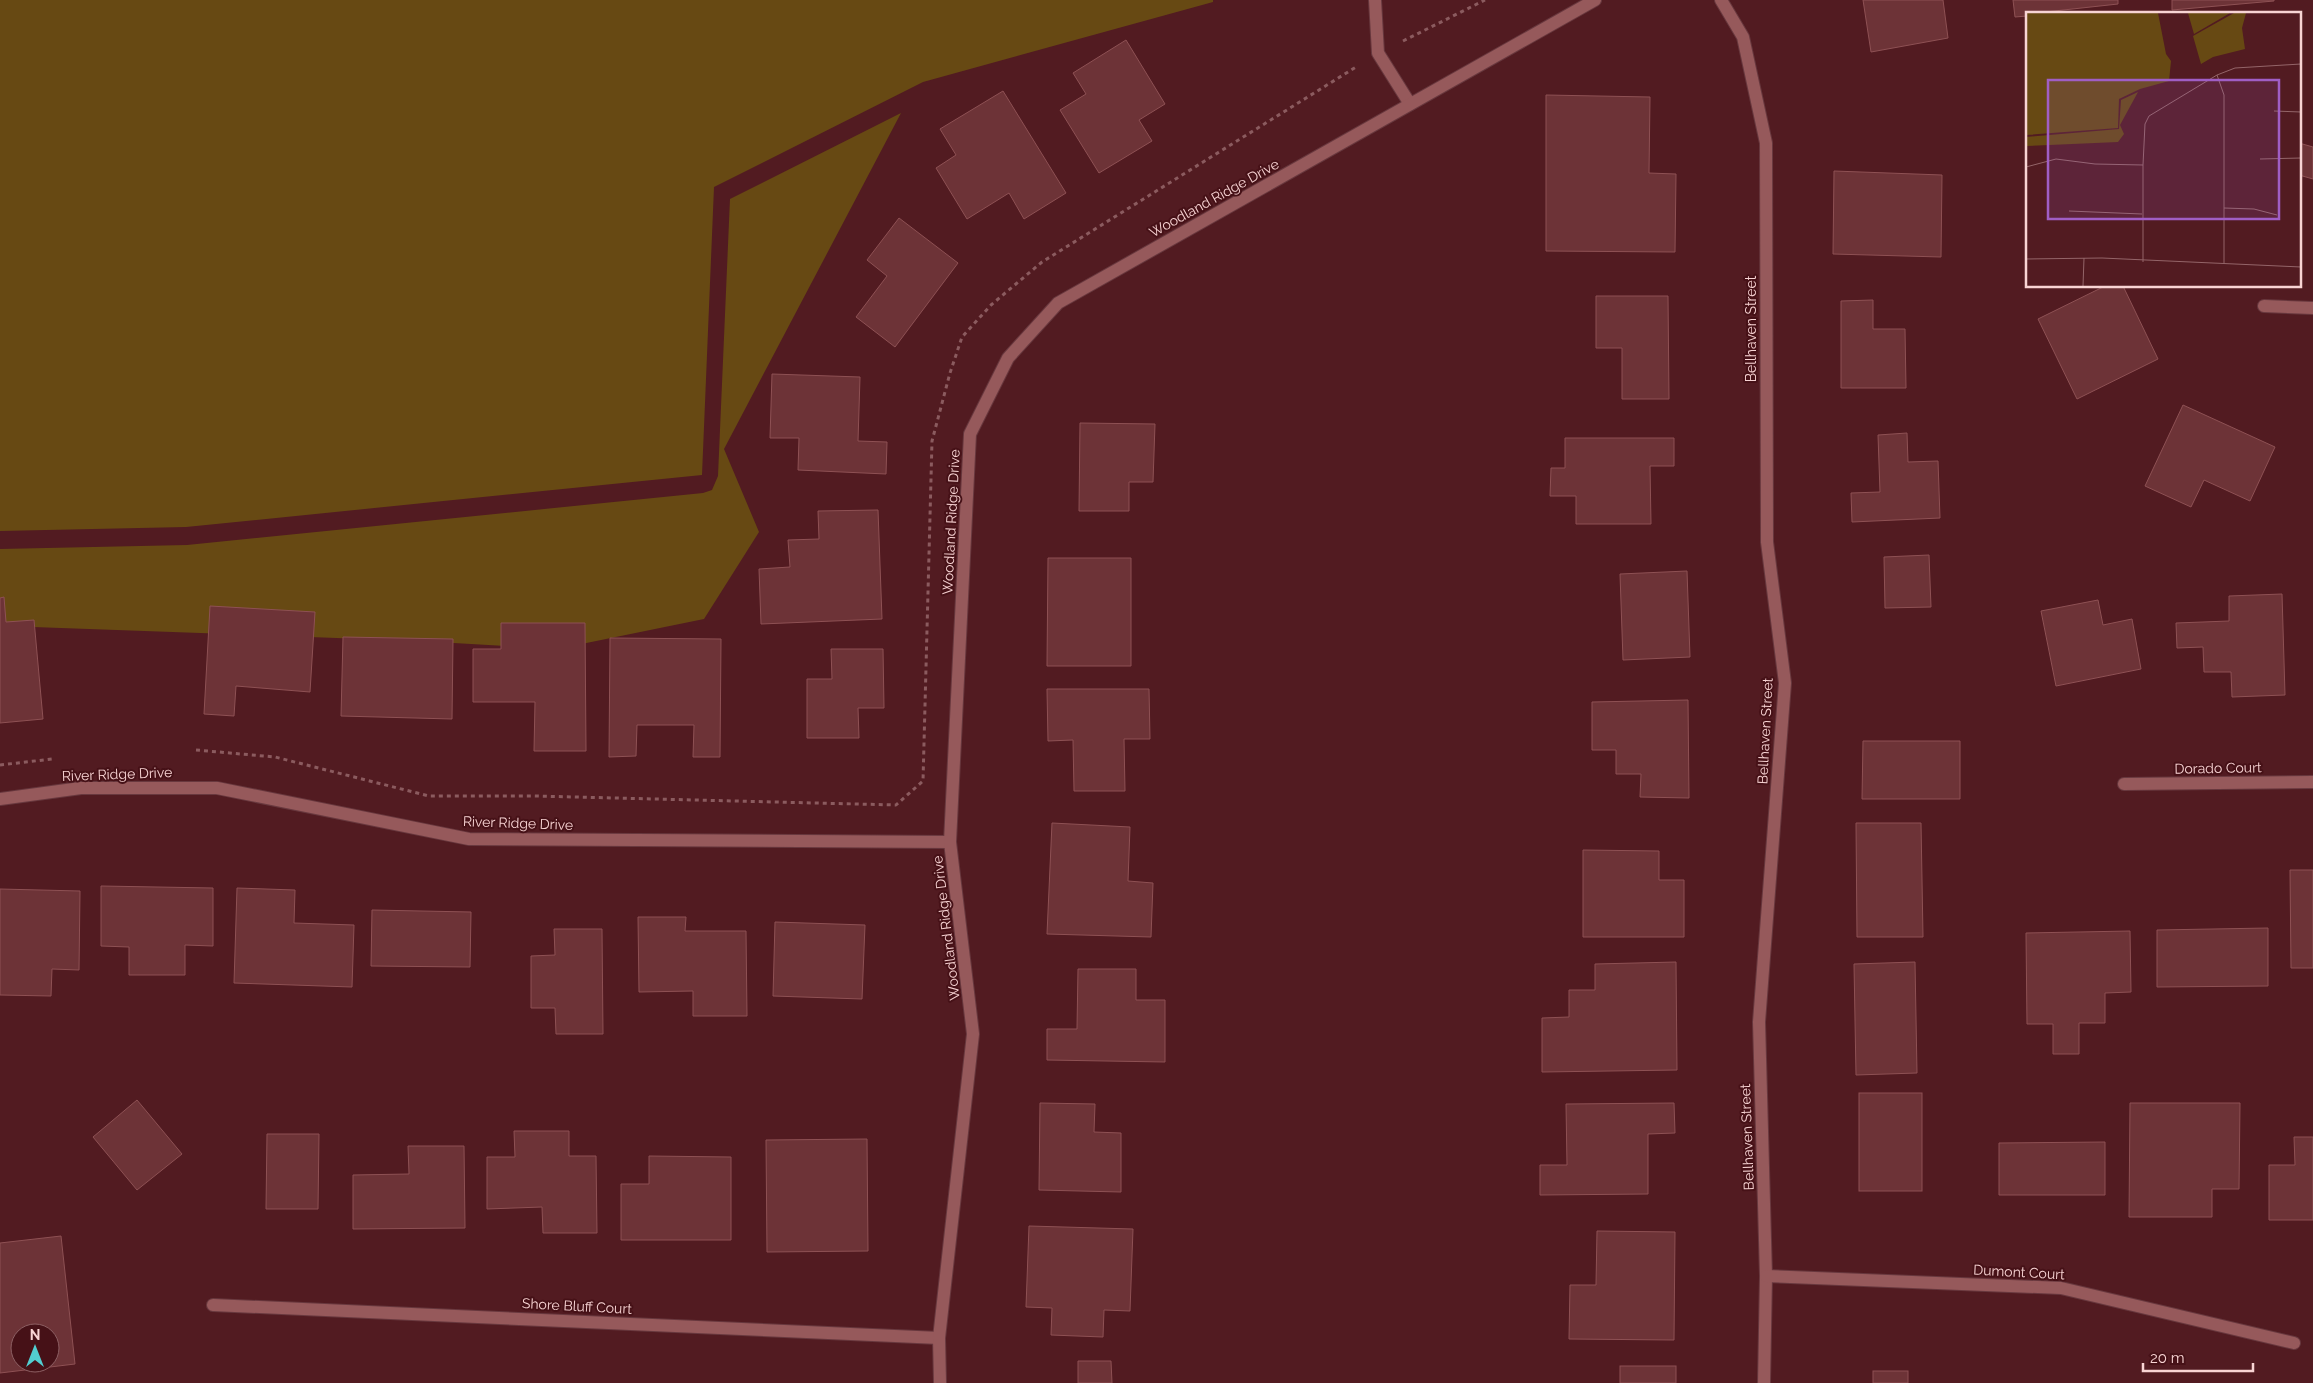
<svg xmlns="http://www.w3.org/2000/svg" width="2313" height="1383" font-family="Raleway,sans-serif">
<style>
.green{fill:#674913}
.building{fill:#6d3337;stroke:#8e5154;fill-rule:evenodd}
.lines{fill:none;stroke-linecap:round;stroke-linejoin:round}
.service-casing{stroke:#68383e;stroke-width:14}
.minor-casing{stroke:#68383e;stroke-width:14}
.path{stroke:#8b5b5f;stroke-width:3;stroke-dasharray:4 4;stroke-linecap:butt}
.service{stroke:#96595b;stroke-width:12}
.minor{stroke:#96595b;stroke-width:12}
.labels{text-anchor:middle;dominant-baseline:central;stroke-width:4;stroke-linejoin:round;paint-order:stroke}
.street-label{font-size:14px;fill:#f8d4d4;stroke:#461117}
.inset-road{fill:none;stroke:#946569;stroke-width:1}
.view{fill:#a05ec5;fill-opacity:0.15;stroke:#a05ec5;stroke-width:2.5}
.inset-edge{fill:none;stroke:#f8d4d4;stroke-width:2.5}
</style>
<rect width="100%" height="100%" fill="#521b21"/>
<!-- green -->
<g class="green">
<path d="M0,0H1213V2L923,82L714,187L702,475L186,527L0,531Z"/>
<path d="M901,113L724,449L759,532L704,619L557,649L419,641L33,627L0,629V549L187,545L703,493L712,490L718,476L730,199Z"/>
</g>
<!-- building -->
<g class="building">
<path d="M1863,0H1943L1948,38L1871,52Z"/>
<path d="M2013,0H2118V4L2027,14V16L2015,17Z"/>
<path d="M2172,0H2274V1L2172,10Z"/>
<path d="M1126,40L1165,104L1139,120L1152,141L1099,173L1060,110L1086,94L1073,73Z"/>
<path d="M1003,91L1066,193L1024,219L1009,193L967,219L936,168L956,155L940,129Z"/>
<path d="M1546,95L1650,97L1649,173L1676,174L1675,252L1546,251Z"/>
<path d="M2299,143L2313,147V179L2299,175Z"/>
<path d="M1834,171L1942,175L1941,257L1833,254Z"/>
<path d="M899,218L958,263L895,347L856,317L887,276L867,260Z"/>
<path d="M2105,286H2123L2158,359L2077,399L2038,319Z"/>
<path d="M1596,296H1668L1669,399H1622V348H1596Z"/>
<path d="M1873,300V329H1905L1906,388H1841V301Z"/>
<path d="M772,374L860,377L858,441L887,442L886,474L798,470L799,438H770Z"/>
<path d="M2183,405L2275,447L2250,501L2204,480L2191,507L2145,486Z"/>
<path d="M1080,423L1155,424L1153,482H1129V511H1079Z"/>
<path d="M1907,433L1908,462L1938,461L1940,518L1852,522L1851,493L1880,492L1878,435Z"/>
<path d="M1565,438H1674V466H1650L1651,524H1576V496H1550L1551,468H1565Z"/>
<path d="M878,510L882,619L761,624L759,569L790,567L788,540L819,539L818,511Z"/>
<path d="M1929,555L1931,607L1885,608L1884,557Z"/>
<path d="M1048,558H1131V666H1047Z"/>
<path d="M1687,571L1690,657L1623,660L1620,574Z"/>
<path d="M2282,594L2285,695L2232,697L2231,672H2204L2203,647L2177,648L2176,623L2229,621V596Z"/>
<path d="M4,597L6,622L34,620L43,719L0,723V598Z"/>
<path d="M2098,600L2103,625L2132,619L2141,669L2056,686L2041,611Z"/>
<path d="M210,606L315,612L310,692L236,686L234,716L204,714Z"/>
<path d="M501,623H585L586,751H534L535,702H473V649H501Z"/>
<path d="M343,637L453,639L452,719L341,716Z"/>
<path d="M610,638L721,639L720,757H693L694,725H637L636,756L609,757Z"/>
<path d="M831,649H883L884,708H858L859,738H807V679H832Z"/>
<path d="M1047,689H1149L1150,739H1124L1125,791H1074L1073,740L1048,741Z"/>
<path d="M1688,700L1689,798L1640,797L1641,774H1616V750H1592V702Z"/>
<path d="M1863,741H1960V799H1862Z"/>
<path d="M1052,823L1130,827L1128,881L1153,883L1151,937L1047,934Z"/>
<path d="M1856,823H1921L1923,937H1857Z"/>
<path d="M1583,850L1659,851V880H1684V937H1583Z"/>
<path d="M2290,870H2313V968H2291Z"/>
<path d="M101,886L213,888V946L185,945V975H129V947L101,946Z"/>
<path d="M237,888L295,890L294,923L354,925L352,987L234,983Z"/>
<path d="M0,889L80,891L79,970L52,969L51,996L0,995Z"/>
<path d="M372,910L471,912L470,967L371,966Z"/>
<path d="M638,917H686L685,931H746L747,1016H693V991L639,992Z"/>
<path d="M775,922L865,925L862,999L773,996Z"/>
<path d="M2268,928V986L2157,987V930Z"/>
<path d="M554,929H602L603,1034H556L555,1008H531V956L555,955Z"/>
<path d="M2130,931L2131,992L2105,993V1023H2079V1054H2053V1024H2027L2026,933Z"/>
<path d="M1676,962L1677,1070L1542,1072V1018L1569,1017V990H1595V964Z"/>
<path d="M1915,962L1917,1073L1856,1075L1854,964Z"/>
<path d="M1078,969H1136V1000H1165V1062L1047,1060V1029H1077Z"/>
<rect x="1859" y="1093" width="63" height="98"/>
<path d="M137,1100L182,1154L137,1190L93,1137Z"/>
<path d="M1040,1103L1095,1104L1094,1132L1121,1133V1192L1039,1190Z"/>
<path d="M1674,1103L1675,1133L1648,1134V1194L1540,1195V1165H1567L1566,1104Z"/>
<path d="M2130,1103H2240L2239,1189H2212V1217H2129Z"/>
<path d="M514,1131H569V1156H596L597,1233H543L542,1207L487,1209V1157H515Z"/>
<path d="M267,1134H319L318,1209H266Z"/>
<path d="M2294,1137H2313V1220H2269V1165H2295Z"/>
<path d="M867,1139L868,1251L767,1252L766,1140Z"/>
<path d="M2105,1142V1195H1999V1143Z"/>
<path d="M408,1146H464L465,1228L353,1229V1175L409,1174Z"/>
<path d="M649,1156L731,1157V1240H621V1184H649Z"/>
<path d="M1029,1226L1133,1229L1130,1311L1104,1310L1103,1337L1051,1335L1052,1308L1026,1307Z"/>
<path d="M1597,1231L1675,1232L1674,1340L1569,1339L1570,1285H1596Z"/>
<path d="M61,1236L75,1364L0,1373V1243ZM20,1333H50V1363H20Z"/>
<path d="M1078,1361H1111L1112,1383H1078Z"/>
<rect x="1620" y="1366" width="56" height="17"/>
<rect x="1873" y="1371" width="35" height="12"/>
</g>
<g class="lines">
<!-- service casing -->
<g class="service-casing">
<path id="service" d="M1375,0L1378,53L1410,104"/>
</g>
<!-- minor casing -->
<g class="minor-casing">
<g id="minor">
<path d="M1721,0L1743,37L1766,143L1767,542L1785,683L1759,1022L1766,1276L1764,1383"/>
<path d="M2264,306L2313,308"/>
<path d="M2124,784L2313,782"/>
<path d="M0,799L81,788H217L469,839L950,842"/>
<path d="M1766,1276L2061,1288L2294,1343"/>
<path d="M213,1305L939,1338"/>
<path d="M940,1383L939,1338L973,1034L950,842L970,434L1008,358L1058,303L1595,0"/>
</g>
</g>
<!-- path -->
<g class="path">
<path d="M1403,41L1485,0"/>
<path d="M196,750L275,757L429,796H534L896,805L923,781L932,441L950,373L962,337L991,305L1042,262L1356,67"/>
<path d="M0,765L52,759"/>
</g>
<!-- service -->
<use href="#service" class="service"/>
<!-- minor -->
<use href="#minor" class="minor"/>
</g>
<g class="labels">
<!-- street labels -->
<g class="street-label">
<text transform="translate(1214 198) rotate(-29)">Woodland Ridge Drive</text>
<text transform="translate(1751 329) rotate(-90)">Bellhaven Street</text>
<text transform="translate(951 522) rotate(-87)">Woodland Ridge Drive</text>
<text transform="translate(1765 731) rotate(-87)">Bellhaven Street</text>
<text transform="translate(2218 768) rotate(-1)">Dorado Court</text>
<text transform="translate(117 774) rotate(-2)">River Ridge Drive</text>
<text transform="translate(518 823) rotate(2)">River Ridge Drive</text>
<text transform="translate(946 928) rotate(-97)">Woodland Ridge Drive</text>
<text transform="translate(1747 1137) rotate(-92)">Bellhaven Street</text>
<text transform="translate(2019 1272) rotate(3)">Dumont Court</text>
<text transform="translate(577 1306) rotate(3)">Shore Bluff Court</text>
</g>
</g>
<!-- overview -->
<g transform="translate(2026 12)">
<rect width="275" height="275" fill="#521b21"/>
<path d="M0,1H132L140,42L145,49L143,69L114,77L93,87L92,116L0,123ZM162,1H204L168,22ZM208,1H220L216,16L219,37L187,45L175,52L167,24ZM112,80L94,113L98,122L92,130L0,134V125L93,117L95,88Z" fill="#674913"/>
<path class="inset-road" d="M191,63L198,83V251M248,99L275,100M234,147L275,146M0,155L30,147L69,152L117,153M198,196L228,197L251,203M43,199L116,202M0,247L76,246L275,255M117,250V153L119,112L123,104L191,63L209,56L275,52M57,274L58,246"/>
<path class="view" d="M22,68H253V207H22Z"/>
<rect width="275" height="275" class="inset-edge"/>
</g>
<!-- north arrow -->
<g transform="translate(35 1348)"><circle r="24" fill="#461117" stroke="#8d5f63"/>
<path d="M0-4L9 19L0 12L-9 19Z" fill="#52cdd0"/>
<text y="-8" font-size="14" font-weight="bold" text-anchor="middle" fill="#f8d4d4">N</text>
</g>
<!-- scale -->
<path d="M2143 1363v8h110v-8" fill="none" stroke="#f8d4d4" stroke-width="2.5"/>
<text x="2150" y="1363" font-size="15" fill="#f8d4d4" stroke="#461117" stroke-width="4" paint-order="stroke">20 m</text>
</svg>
